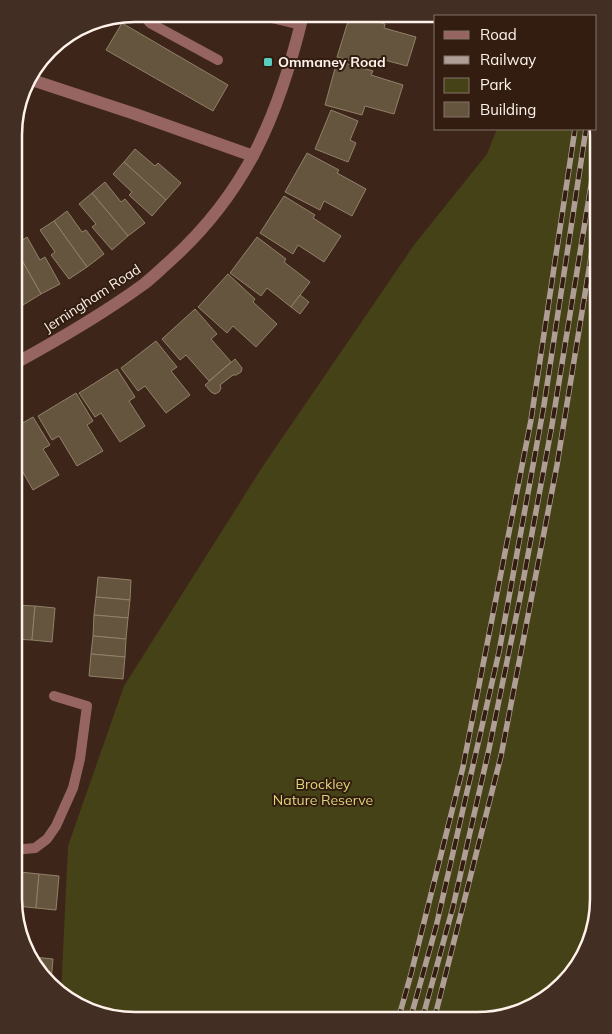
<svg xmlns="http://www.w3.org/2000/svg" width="612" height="1034" font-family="Mulish,sans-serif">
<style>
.green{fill:#454217}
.building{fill:#65553e;stroke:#918168}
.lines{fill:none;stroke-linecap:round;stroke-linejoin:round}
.lane{stroke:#976561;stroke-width:10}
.street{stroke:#976561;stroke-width:12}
.rail-casing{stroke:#af9e95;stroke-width:5.5}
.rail{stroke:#321d10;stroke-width:4;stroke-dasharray:11;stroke-linecap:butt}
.poi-dot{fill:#58cec0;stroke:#321d10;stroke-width:2}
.labels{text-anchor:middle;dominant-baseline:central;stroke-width:4;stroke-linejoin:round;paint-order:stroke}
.poi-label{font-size:14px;font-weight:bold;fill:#fef2eb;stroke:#321d10;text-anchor:start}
.street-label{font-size:14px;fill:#fef2eb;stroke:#321d10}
.park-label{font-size:14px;fill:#ded679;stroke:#321d10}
.rim{fill:none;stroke:#fef2eb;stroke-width:2.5}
</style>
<rect width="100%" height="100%" fill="#3d2619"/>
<!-- green -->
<path class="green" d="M596,123L598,136V906L573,972L523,1011L476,1020L120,1019L61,995L68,846L124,686L263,466L414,245L487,154L497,129H596Z"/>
<!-- building -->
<g class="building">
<path d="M350,15L385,24L384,28L416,37L407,66L377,58L375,68L337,57Z"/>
<path d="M122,23L228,85L213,111L106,50Z"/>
<path d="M337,61L373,71L371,75L403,85L394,114L365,106L362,115L325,105Z"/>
<path d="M331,110L358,121L350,140L356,143L348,162L315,149Z"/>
<path d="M135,149L155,166L158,163L181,183L166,200L124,162Z"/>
<path d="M307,153L339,170L337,173L366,189L352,216L324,201L320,210L285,192Z"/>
<path d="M124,162L166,200L152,216L129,195L132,192L113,174Z"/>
<path d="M105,182L121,202L125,199L145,223L128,236L92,193Z"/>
<path d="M92,193L128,236L112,250L92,227L96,224L79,204Z"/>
<path d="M284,196L315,215L313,218L341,236L324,262L298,245L293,254L260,233Z"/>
<path d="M67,211L82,232L86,230L104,254L87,267L54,221Z"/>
<path d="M54,221L87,267L69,279L51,255L55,252L40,230Z"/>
<path d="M27,237L40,260L45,257L60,284L41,294L15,248V245Z"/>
<path d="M257,237L286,259L284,262L310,282L291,307L267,288L261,296L230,273Z"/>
<path d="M15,248L41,294L23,305L15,291Z"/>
<path d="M228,274L255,299L253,302L277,324L256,347L233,326L227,333L198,307Z"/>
<path d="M300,295L309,302L300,314L291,307Z"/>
<path d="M195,309L217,334L211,339L231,362L209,381L186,355L180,360L162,339Z"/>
<path d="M156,341L177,367L171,371L190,395L166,413L145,386L138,391L121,368Z"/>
<path d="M235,359L242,368L241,372L236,375H233L220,385L221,388L219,392L215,394L211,392L205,385Z"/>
<path d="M117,369L135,397L129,401L145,426L120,442L101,413L95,417L79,393Z"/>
<path d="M76,393L93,421L87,425L103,451L77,466L59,436L52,440L38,416Z"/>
<path d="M33,417L50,445L43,449L59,475L33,490L16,460L14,461V428Z"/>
<path d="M98,577L131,580L130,600L96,597Z"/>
<path d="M96,597L130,600L128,618L94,615Z"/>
<path d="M14,605L35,606L32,640L14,639Z"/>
<path d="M35,606L55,608L52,642L32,640Z"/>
<path d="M94,615L128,618L126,639L93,636Z"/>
<path d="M93,636L126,639L125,657L91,654Z"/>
<path d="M91,654L125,657L123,679L89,676Z"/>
<path d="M14,872H20L17,906H15L14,898Z"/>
<path d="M20,872L39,874L36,908L17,906Z"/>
<path d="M39,874L59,876L56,910L36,908Z"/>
<path d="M34,957L53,959L51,982L34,959Z"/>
</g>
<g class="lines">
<!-- lane -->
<g class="lane">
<path d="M142,14L150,23L218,60"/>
<path d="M259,15L301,25"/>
<path d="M14,850L35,848L47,839L56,826L73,788L80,759L87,706L54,696"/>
</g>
<!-- street -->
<g class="street">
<path d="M29,79L135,114L253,156"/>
<path d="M14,364C58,340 103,314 144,284C153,277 161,269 170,261C247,192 279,114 303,15"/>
</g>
<!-- rail casing -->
<g class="rail-casing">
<g id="rail">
<path d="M398,1020L411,974L463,767L531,420L575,129"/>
<path d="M410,1020L436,927L499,652L544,405L586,129"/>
<path d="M422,1020L453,907L489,749L520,598L552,425L598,142"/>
<path d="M434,1020L501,756L557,465L598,214"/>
</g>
</g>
<!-- rail -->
<use href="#rail" class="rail"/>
</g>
<!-- markers -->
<rect class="poi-dot" x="263" y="57" width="10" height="10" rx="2.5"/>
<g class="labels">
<!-- poi labels -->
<g class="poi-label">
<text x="278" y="62">Ommaney Road</text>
</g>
<!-- street labels -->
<g class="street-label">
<text transform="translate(92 298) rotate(-33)">Jerningham Road</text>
</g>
<!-- park labels -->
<g class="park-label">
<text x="323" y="784">Brockley<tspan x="323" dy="16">Nature Reserve</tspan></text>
</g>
</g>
<!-- crop -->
<path d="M0 0H612V1034H0ZM135 22H477A113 113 0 0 1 590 135V899A113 113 0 0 1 477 1012H135A113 113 0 0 1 22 899V135A113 113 0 0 1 135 22Z" fill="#422e22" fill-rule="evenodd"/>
<path class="rim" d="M135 22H477A113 113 0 0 1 590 135V899A113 113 0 0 1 477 1012H135A113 113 0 0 1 22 899V135A113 113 0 0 1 135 22Z"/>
<!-- legend -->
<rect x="434" y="15" width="162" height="115" fill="#321d10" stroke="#847268"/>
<rect x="444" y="31" width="25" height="8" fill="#976561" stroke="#847268"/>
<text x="480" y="40" font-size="15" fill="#fef2eb">Road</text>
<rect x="444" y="56" width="25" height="8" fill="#af9e95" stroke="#847268"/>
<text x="480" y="65" font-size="15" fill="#fef2eb">Railway</text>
<rect x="444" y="78" width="25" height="15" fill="#454217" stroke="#847268"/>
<text x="480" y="90" font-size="15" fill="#fef2eb">Park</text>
<rect x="444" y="102" width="25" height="15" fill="#65553e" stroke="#847268"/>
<text x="480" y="115" font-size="15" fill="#fef2eb">Building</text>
</svg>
